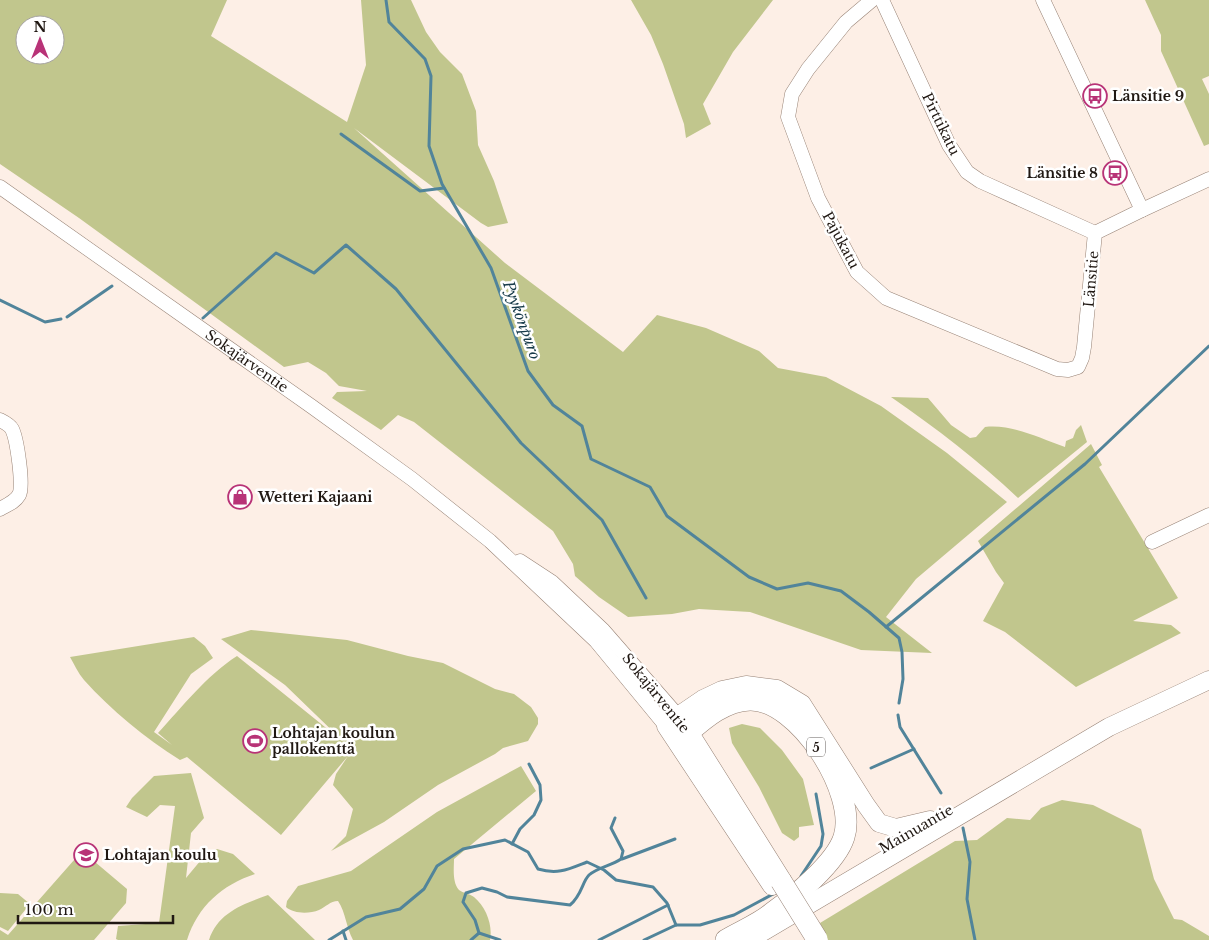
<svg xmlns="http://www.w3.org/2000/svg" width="1209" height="940" font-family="'Libre Baskerville',serif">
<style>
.green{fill:#c1c68d;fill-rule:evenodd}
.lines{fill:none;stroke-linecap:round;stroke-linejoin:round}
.stream{stroke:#51849a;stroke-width:3}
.minor-casing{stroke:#978275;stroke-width:15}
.major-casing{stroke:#978275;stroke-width:19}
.highway-casing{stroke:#978275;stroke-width:22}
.minor{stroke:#fff;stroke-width:14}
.major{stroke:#fff;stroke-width:18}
.highway{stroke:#fff;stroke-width:21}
.highway-bridge-casing{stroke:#978275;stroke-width:22;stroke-linecap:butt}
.highway-bridge{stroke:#fff;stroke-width:21}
.labels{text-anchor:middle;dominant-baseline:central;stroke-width:5;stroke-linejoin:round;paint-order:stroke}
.shield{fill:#fff;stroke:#635d5a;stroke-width:1}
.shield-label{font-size:12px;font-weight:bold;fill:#201813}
.poi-label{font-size:14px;font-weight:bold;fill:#201813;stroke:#fff;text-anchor:start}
.street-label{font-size:14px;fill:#201813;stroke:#fff}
.water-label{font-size:15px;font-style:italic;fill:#183b4a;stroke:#fff}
</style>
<rect width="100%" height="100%" fill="#fdefe6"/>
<!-- green -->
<g class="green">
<path d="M0,0H227L211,36L347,122L366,65L361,0H411L426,32L440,52L462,74L476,111L478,145L494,181L508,223L488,227L481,223L354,128L505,263L623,352L657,315L706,328L759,351L778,368L826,377L881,406L947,453L1007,502L916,579L886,617L932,653L861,650L750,612L699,609L672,614L628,617L599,597L575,576L573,564L553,531L414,422L398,415L381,430L332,398L337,392L367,391L339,386L326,373L308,362L284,367L79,218L0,164ZM25,25H55V55H25Z"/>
<path d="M631,0H773L733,52L703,104L711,124L686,138L684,124L663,64L651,35Z"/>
<path d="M1145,0H1209V76L1202,79L1209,94V144L1204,146L1161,51V35Z"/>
<path d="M891,397L928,398L951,425L970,438L976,437L985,427C1013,424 1039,438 1065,447L1066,441L1073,438L1076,430L1081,425L1087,442L1018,498C979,461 936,428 891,397Z"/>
<path d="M1091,444L1102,465L1099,467L1178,598L1133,621L1171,625L1181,633L1076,687L1005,632L983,621L1004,583L996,572L978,541Z"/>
<path d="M251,630L347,640L408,656L443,663L495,689L514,694L531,707L538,718V724L528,741L503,748L495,754L438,785L384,822L331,851L346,836L353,809L333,785L336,774L348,756L281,835L187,757L180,760C145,738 111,710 84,680C78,673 74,664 70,657L194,637L205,646L213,658L191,674L154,732L172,745L158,733C183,706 206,676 237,656L346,744L285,685L221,639Z"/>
<path d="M742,724L760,728L782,750L803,779L814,825L799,827V837L794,841L782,833L759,787L732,743L729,728Z"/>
<path d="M521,766L536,791L454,859C454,868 452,882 459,890C463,893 470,894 474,897C486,907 493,925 490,940H353C346,927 346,913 338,901C330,901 326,907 319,910C309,914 294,914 286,907L287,901L298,886L351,871L437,812Z"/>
<path d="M191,773L204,818L191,833L186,878L201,860L217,849L233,854L255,874C222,885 198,906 187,940H118L116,939L118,926L159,923L175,806L160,805L147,817L126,807L132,798L154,776Z"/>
<path d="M1062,800L1093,805L1141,829L1154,879L1174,919L1182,920L1209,936V940H828L820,923L955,841L977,840L1007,818L1030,820L1041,808Z"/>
<path d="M82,851L127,889L126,903L94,940H0V930L8,935Z"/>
<path d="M0,893L18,894L30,904L8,931L0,927Z"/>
<path d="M268,895L315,940H209C218,912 244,904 268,895Z"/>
</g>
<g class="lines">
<!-- stream -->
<g class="stream">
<path d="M386,0L389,22L425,59L431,76L429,146L442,184L491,268L528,371L553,405L582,426L591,459L650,487L667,516L749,577L777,589L808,583L841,591L869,612L899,638L902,652L903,679L899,703"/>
<path d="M341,134L420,191L444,188"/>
<path d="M0,300L45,322L61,319"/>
<path d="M67,317L112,286"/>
<path d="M203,318L276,253L314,273L346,245L396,289L521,443L602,520L646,598"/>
<path d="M886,627L1085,464L1209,346"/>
<path d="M898,715L900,727L941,793"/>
<path d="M871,768L914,749"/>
<path d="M963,828L970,862L967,899L975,940"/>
<path d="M512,844L520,829L534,815L541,800L540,785L529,764"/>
<path d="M622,859L675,839"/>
<path d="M801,876L821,846L823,834L816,794"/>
<path d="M343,931L346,940"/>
<path d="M479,933L475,920L463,902L466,893L482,888L497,892L507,897L570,905C582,895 582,882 589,875C598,867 611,866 621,859L623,851L611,828L615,818"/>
<path d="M329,940L366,917L400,909L424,889L437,866L463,849L505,840L528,852L538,869C558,875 569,869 587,862L604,870L616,880L653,887L667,903L676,925"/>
<path d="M471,940L479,933L500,940"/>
<path d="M599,940L668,905"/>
<path d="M644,940L676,925H700L734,915L775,893"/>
</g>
<!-- minor casing -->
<g class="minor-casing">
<g id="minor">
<path d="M872,0L846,22L808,69L792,94L788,117L818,198L857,272L886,298L1057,369L1068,370L1078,367L1082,358L1084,347L1095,233L1142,210L1209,179"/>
<path d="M882,0L949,145L967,172L980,181L1095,233"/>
<path d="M1043,0L1142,210"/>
<path id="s1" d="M0,187L311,406L412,479L490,541L596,641L666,726"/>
<path d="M0,420C4,422 10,425 12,429C17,439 24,487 19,495C15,502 7,505 0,509"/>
<path d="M1152,542L1209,515"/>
<path d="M520,561L552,582L603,630L678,716L682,724"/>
</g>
</g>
<!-- major casing -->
<g class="major-casing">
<g id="major">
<path d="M772,886L666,726L678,716L703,699L722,690L746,685L777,689L802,704L866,805L879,823L896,828L930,820"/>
<path d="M749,940L1109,727L1209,680"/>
</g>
</g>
<!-- highway casing -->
<g class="highway-casing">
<path id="highway" d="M726,940C741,931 759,924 772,913C794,897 836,863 844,837C858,793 798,699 750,700C725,701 706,717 688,733L781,881"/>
</g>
<!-- minor -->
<use href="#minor" class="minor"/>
<!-- major -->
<use href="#major" class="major"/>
<!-- highway -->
<use href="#highway" class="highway"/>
<!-- highway-bridge casing -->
<g class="highway-bridge-casing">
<path id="highway-bridge" d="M781,881L817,939"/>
</g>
<!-- highway-bridge -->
<use href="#highway-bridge" class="highway-bridge"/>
</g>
<!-- icons -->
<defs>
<g id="bus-ring" transform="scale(1.25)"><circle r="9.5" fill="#fff" stroke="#b83377" stroke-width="1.5"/><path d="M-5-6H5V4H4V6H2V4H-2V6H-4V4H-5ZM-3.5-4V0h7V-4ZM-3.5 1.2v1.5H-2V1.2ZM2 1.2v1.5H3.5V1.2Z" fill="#b83377"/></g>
<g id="shop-ring" transform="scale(1.25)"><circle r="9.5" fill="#fff" stroke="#b83377" stroke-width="1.5"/><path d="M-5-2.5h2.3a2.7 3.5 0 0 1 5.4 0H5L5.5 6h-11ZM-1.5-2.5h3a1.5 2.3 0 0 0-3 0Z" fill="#b83377"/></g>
<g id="stadium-ring" transform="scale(1.25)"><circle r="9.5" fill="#fff" stroke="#b83377" stroke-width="1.5"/><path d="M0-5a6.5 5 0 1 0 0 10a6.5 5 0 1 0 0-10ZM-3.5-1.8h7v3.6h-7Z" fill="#b83377"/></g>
<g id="school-ring" transform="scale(1.25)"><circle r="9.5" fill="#fff" stroke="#b83377" stroke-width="1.5"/><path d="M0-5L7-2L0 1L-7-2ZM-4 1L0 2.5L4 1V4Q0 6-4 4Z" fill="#b83377"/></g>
</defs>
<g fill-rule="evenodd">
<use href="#bus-ring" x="1095" y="96"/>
<use href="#bus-ring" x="1115" y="173"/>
<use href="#shop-ring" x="240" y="497"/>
<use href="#stadium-ring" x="255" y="741"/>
<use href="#school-ring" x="86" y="855"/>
</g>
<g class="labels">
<!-- shield labels -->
<rect class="shield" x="807" y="737.5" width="18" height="19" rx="4"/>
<g class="shield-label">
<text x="816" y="747">5</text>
</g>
<!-- poi labels -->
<g class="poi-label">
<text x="1112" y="96">Länsitie 9</text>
<text x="1098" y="173" text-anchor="end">Länsitie 8</text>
<text x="258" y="497">Wetteri Kajaani</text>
<text x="272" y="733">Lohtajan koulun<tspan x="272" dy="16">pallokenttä</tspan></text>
<text x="104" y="855">Lohtajan koulu</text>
</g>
<!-- street labels -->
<g class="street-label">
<text transform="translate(941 124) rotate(64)">Pirttikatu</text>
<text transform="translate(841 240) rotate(62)">Pajukatu</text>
<text transform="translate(1091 279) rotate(-85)">Länsitie</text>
<text stroke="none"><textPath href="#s1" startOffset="302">Sokajärventie</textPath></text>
<text transform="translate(656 693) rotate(51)">Sokajärventie</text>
<text transform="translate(916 829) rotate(-30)">Mainuantie</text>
</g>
<!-- water labels -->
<g class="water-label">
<text transform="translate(522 320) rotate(70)">Pyykönpuro</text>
</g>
</g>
<!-- north arrow -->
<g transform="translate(40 40)"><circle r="24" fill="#ffffff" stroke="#a6a3a1"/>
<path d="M0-4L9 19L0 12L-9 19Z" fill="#b83377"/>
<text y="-8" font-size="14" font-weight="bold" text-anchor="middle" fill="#201813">N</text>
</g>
<!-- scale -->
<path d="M18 915v8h155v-8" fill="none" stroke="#201813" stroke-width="2.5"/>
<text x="25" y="915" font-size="15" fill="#201813" stroke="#ffffff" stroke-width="4" paint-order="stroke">100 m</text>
</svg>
